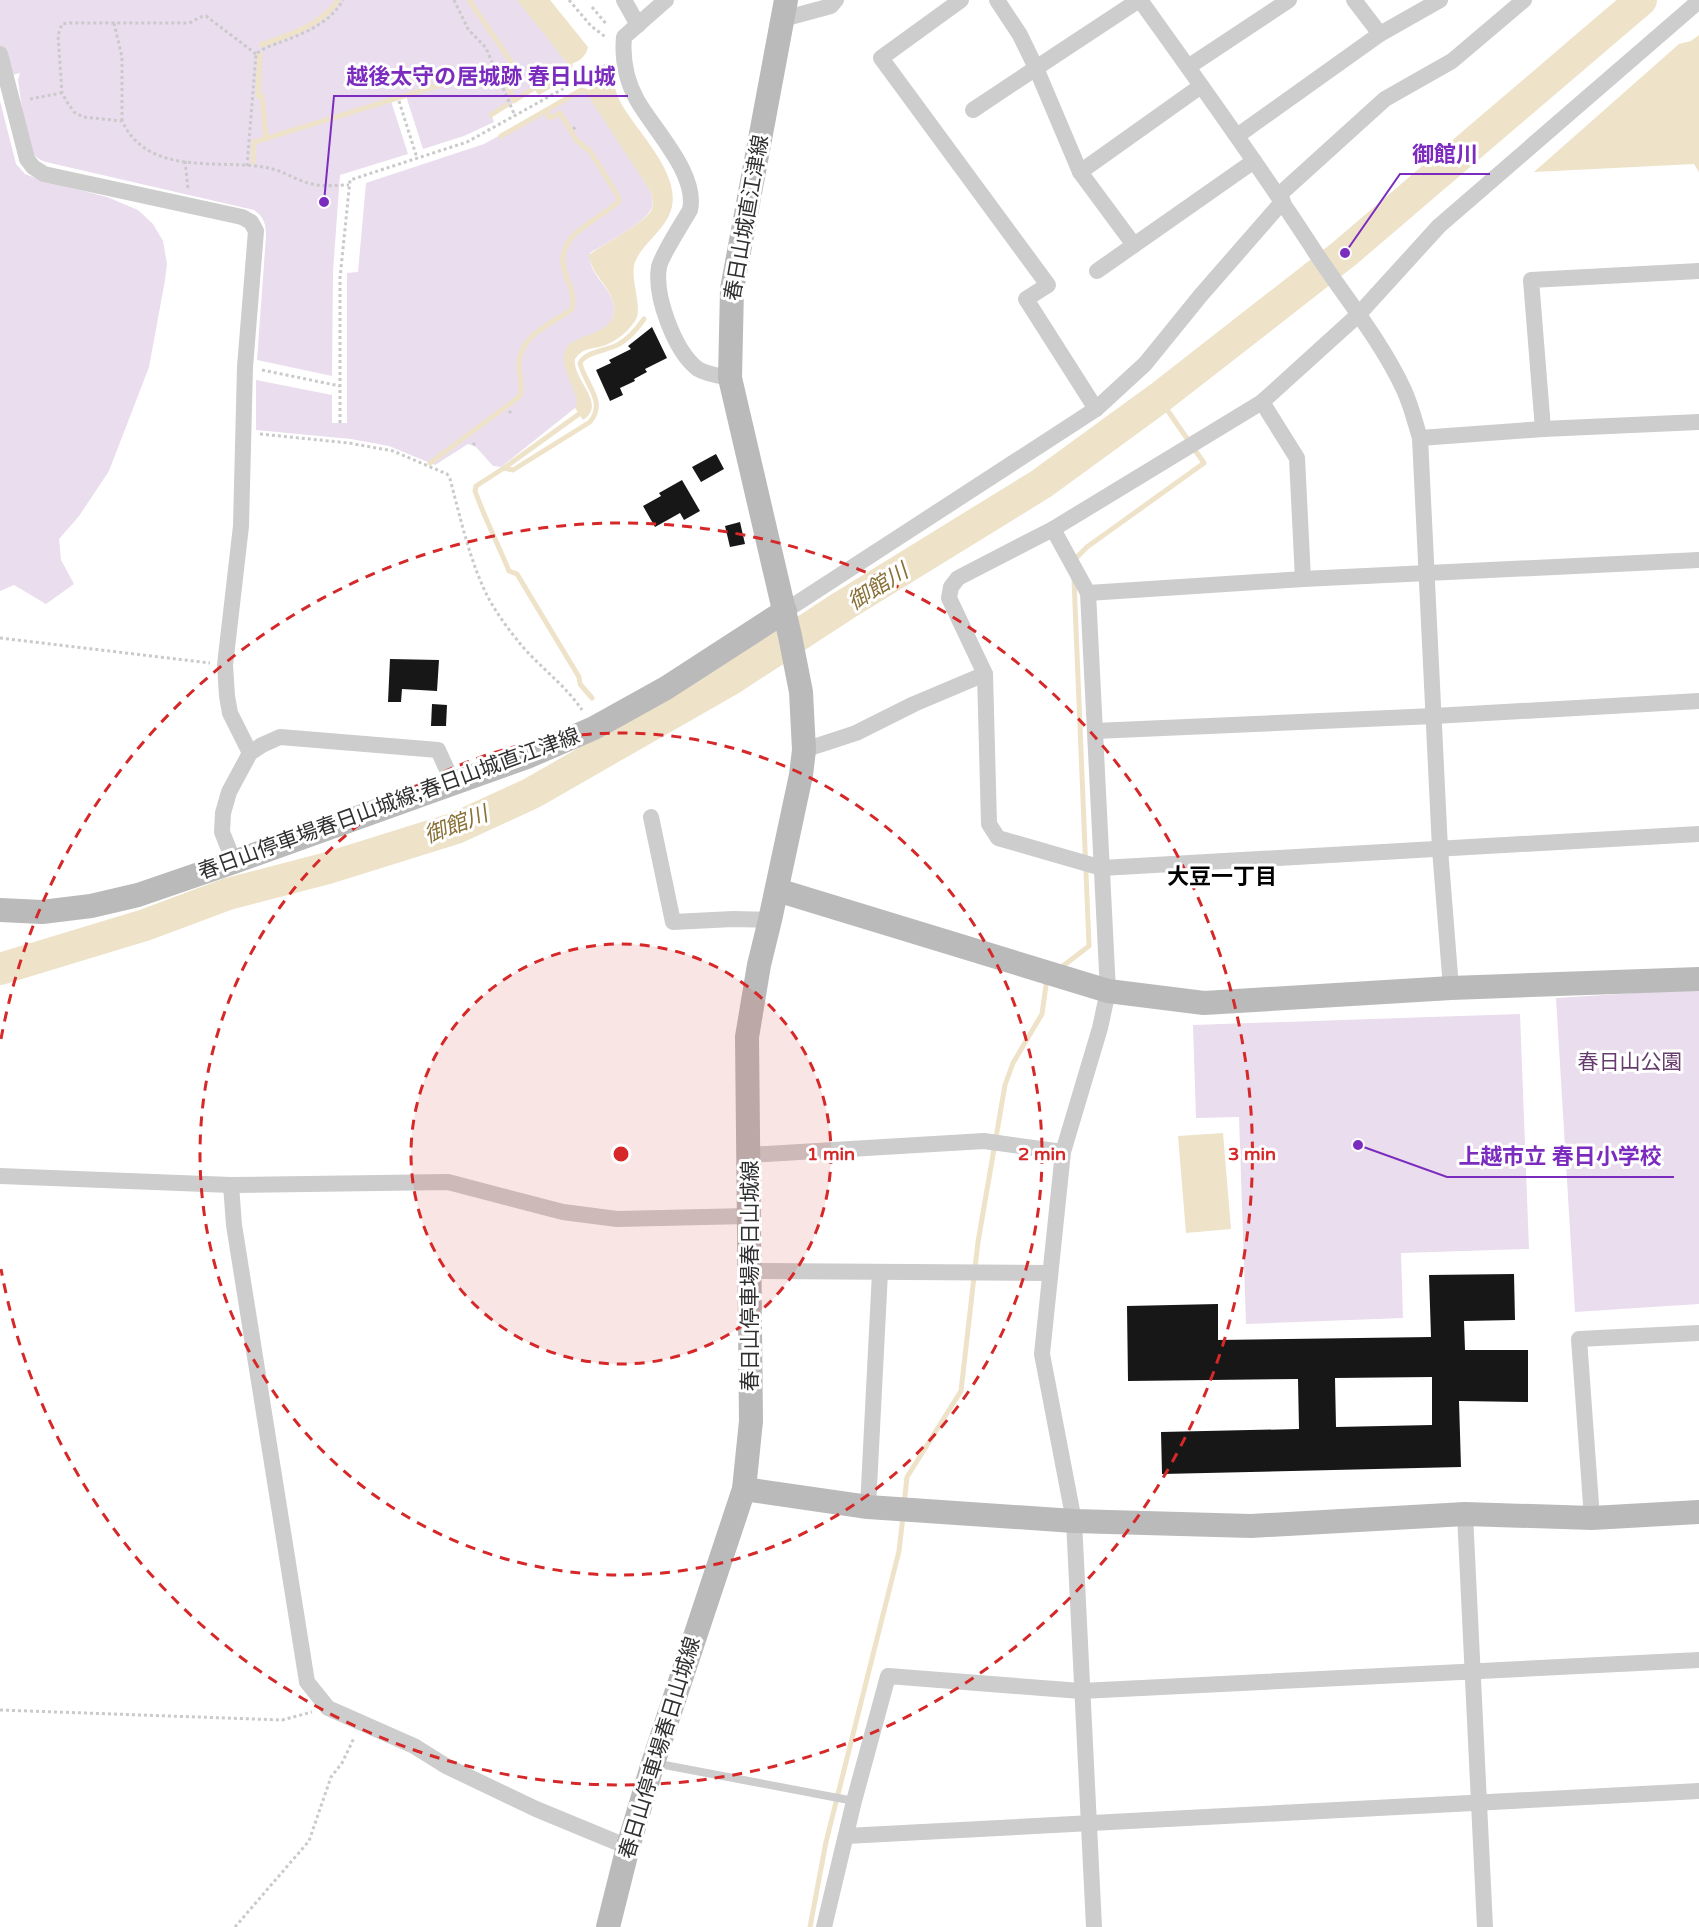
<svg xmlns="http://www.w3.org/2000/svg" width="1699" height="1927" font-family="'Varela Round','Noto Sans JP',sans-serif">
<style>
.green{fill:#eadded}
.water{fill:#eee3c9}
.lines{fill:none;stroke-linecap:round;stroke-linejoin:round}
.stream{stroke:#eee3c9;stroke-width:5}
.river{stroke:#eee3c9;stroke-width:32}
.building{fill:#171717;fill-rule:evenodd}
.path{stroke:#cacaca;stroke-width:3;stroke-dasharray:3 3;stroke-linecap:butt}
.lane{stroke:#cdcdcd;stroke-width:8}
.street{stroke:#cdcdcd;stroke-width:16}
.secondary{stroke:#bababa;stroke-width:24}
.ring{fill:none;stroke:#d62828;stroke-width:3;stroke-dasharray:10 8}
.labels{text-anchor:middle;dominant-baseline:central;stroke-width:6;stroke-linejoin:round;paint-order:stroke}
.street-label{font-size:21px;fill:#303030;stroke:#fff}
.park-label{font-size:21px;fill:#663b6e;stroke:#fff}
.water-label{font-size:22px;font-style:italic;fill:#897036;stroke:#fff}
.neighbourhood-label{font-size:22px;font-weight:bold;fill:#000;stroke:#fff}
.centre{fill:#d62828;stroke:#fff;stroke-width:3}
.ring-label{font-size:18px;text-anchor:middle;font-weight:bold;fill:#d62828;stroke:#fff;stroke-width:6;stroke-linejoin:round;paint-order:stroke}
.leader{fill:none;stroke:#7b2cbf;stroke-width:2}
.callout-dot{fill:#7b2cbf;stroke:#fff;stroke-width:2}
.callout-label{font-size:22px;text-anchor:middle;font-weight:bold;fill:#7b2cbf;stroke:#fff;stroke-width:6;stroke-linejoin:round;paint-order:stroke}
</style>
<rect width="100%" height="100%" fill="#fff"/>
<!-- green -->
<g class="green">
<path d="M0,0H518L568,64V72L537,92L535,90L492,116L494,122L464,136L423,149L406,96L391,101L408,154L340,175L333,271L332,376L257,360L266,236C266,224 264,217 254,210L46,162C41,160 38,159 34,155C25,141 21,99 18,80L20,73L26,71L0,79Z"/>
<path d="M580,91L588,94L651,192C652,198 654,206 650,211C644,223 603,245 590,253C586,277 621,291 613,317C609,333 576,338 565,351V365L577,399L578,403L575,408L501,467L493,466L476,447L468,444L435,465L389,446L351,439L256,430V380L332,395V423H347V273L358,272L366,183L484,144Z"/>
<path d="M0,101L16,164L25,174L38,179L107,197L138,210L153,224L163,241L167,264L165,280L149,367L109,471L79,516L59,539L61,560L74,584L46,604L14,585L0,591Z"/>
<path d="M1699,989V1304L1575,1312L1556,998Z"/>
<path d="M1520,1014L1529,1249L1401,1253L1403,1318L1246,1324L1239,1117L1196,1118L1193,1025Z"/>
</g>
<!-- water -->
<g class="water">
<path d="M517,0H550L588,47C587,56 577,64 568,64Z"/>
<path d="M1699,35V172L1694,164L1534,172L1679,44L1691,41Z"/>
<path d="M609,79L612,80C615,88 618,98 622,105C639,134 682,175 671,210C665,230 643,243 635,262C629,280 644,308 635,321C628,332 615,342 603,346C592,349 582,348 575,359C572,380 608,403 583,420L575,408L577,405C577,387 559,368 565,351C569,335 611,336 614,313C617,290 591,277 589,255C603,244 643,224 651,211C654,205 652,198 651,192L587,94L588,91Z"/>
<path d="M1223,1133L1231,1229L1186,1233L1178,1136Z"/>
</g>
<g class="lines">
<!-- stream -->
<g class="stream">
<path d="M469,0L512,63L501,67L514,101L536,87L539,92L570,74V64"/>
<path d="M261,45C288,35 321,26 338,0"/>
<path d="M260,54L258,96H262L266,139"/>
<path d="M491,115L507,105"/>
<path d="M501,136L545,111"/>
<path d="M253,162L254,142L492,69"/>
<path d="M579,414L504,468L476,486L475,491C485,519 498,544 509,571L517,574L579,677L580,684L592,698"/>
<path d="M430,463L519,397C524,387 519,375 519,365C519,335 552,324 572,309C575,288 568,286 564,269C555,233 599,221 619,201L618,196L590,151L577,141L560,113L550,118L545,111L581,90L588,92"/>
<path d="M504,468L513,470L590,422C607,401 585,385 580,363C586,351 608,351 619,344C630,338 637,329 644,319"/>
<path d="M1073,561L1087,547L1204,463L1159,398"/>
<path d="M1059,969L1089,946L1074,580"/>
<path d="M904,1504L907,1477L961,1391L978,1242L1005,1085L1013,1063L1042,1014L1047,978"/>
<path d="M810,1927L826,1842L899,1551L903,1516"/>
</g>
<!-- river -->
<path class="river" d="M0,969L145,925L228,894L328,868L456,828L532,793L731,679L843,606L1041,484L1159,398L1345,253L1641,0"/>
</g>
<!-- building -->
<g class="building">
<path d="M652,327L667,358L645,369L647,372L634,379L635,381L620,388L623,395L610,401L596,370L611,363L609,360L631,349L628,346Z"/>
<path d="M716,454L724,469L701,482L692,467Z"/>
<path d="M682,480L700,511L684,520L680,513L655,527L643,506L661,496L659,493Z"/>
<path d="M740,522L745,544L730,547L725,526Z"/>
<path d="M390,659L439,660L437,691L402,689L401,702H388Z"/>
<path d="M432,704L447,705L446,726H431Z"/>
<path d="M1514,1274L1515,1320L1464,1321L1465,1350H1528V1402L1459,1401L1461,1467L1162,1474L1161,1432L1299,1429L1298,1379L1128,1381L1127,1306L1218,1304V1340L1431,1337L1429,1275ZM1432,1377V1425L1336,1427L1335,1378Z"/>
</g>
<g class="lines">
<!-- path -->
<g class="path">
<path d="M454,0L468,29L486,48L515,116"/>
<path d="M569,0L591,26L607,38"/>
<path d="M592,7L607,25"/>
<path d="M114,23L122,57V121"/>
<path d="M256,54L206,16C198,16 195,22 188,23H68L62,24L58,35L62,93L67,102L74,112L83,117L122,121C149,178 219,158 269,168C284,171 297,181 312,184C324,187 338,185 349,185"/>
<path d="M535,74L540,71"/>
<path d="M30,99L61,93"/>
<path d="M399,101L417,158"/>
<path d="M573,129L577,126"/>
<path d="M185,161L188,189"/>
<path d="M247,166L256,54C263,48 273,45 281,42C305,33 330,23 343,0"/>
<path d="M262,370L340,386"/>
<path d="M509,411L511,413"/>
<path d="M340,423V278L350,180L467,142L608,64"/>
<path d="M260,434L349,443L393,451L447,474L450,479C460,516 468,554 484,589C493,609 508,629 522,646C541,668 566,686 582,710"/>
<path d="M473,445L475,443"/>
<path d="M0,638L210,663"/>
<path d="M0,1710L282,1720L312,1712"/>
<path d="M235,1927L309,1841L331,1777L342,1763L354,1738"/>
</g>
<!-- lane -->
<path class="lane" d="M654,1763L854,1801"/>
<!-- street -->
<g class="street">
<path d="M624,0L638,25"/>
<path d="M666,0L624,37C622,59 626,80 637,100C654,130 698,174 690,210C683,222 661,256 659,267C654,296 675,352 698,369C706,374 720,376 730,378"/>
<path d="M961,0L881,58L1048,285L1026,299L1096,409"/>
<path d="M1140,0C1198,81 1256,161 1310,244C1341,293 1380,338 1404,390C1411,405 1415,422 1420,438L1440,849L1451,988"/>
<path d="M1354,0L1380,34"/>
<path d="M1699,1L1439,226L1358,315L1262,402L1053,529L958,578L951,587L949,598L985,674L989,824L998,838L1102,868L1699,834"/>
<path d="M783,19L831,6L836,0"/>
<path d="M0,54L27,159L33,167L44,174L242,217L251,222L256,231L245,367L241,526L225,665L227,696L230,713L250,753"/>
<path d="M1188,67L1289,0"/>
<path d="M973,110L1036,68L1020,35L997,0"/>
<path d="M1237,136L1380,34L1440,0"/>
<path d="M1080,172L1201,86"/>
<path d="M1279,195L1385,99L1452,61L1524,0"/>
<path d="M1134,245L1080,172L1036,68L1139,0"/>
<path d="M1097,271L1254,161"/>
<path d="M1262,402L1297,458L1303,579"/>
<path d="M1543,429L1531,280L1699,271"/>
<path d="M1420,438L1543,429L1699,422"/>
<path d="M1053,529L1088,593L1108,991L1100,1028L1063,1152L1042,1354L1074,1521L1094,1927"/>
<path d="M1088,593L1303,579L1699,560"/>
<path d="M785,611L1096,409L1145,364L1201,295L1283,201"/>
<path d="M1095,731L1434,716L1699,701"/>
<path d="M804,750L856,733L914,704L985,674"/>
<path d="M651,817L673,922L733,919L770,920"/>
<path d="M234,862L222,832L223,813L229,792L250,753L262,745L280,737L438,750L454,785"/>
<path d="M749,1155L984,1141L1063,1152"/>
<path d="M0,1176L231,1185L448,1182L563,1212L617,1219L748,1216"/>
<path d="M231,1185L234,1225L307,1682L328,1708L414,1746L446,1766L536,1809L628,1847"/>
<path d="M750,1271L1049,1273"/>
<path d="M868,1507L880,1272"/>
<path d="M1465,1514L1485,1927"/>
<path d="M1592,1518L1579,1339L1699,1333"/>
<path d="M846,1836L1699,1791"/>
<path d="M824,1927L854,1801L888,1676L1081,1691L1699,1660"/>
</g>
<!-- secondary -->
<g class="secondary">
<path d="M777,890L1108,991L1204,1003L1451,988L1699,979"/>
<path d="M0,910L42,912L91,906L138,895L234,862L527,757L594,728L666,688L785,611"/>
<path d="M744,1489L868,1507L1074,1521L1251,1526L1465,1514L1592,1518L1699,1512"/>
<path d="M608,1927L628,1847L653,1763L744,1489L751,1421L747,1037L759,965L770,920L801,775L804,750L801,692L790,636L730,378L732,289L786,0"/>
</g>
</g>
<!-- distance rings -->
<circle cx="621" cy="1154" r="210" fill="#d62828" fill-opacity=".12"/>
<g class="ring">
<circle cx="621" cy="1154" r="210"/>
<circle cx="621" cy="1154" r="421"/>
<path d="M1 1039A631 631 0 1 1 1 1269"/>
</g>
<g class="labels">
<!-- street labels -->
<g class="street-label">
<text transform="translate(747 218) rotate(-80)">春日山城直江津線</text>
<text transform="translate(389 804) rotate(-20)">春日山停車場春日山城線;春日山城直江津線</text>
<text transform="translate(750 1276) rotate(-90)">春日山停車場春日山城線</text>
<text transform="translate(660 1748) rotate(-73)">春日山停車場春日山城線</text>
</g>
<!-- park labels -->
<g class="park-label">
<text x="1630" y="1062">春日山公園</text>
</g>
<!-- water labels -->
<g class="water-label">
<text transform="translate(878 587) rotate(-32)">御館川</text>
<text transform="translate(456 825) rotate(-21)">御館川</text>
</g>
<!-- neighbourhood labels -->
<g class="neighbourhood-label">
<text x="1222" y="877">大豆一丁目</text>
</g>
</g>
<circle cx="621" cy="1154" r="9" class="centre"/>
<g class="ring-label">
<text x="831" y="1160">1 min</text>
<text x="1042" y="1160">2 min</text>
<text x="1252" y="1160">3 min</text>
</g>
<!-- callouts -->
<path class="leader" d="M324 202L334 96H628M1345 253L1400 174H1490M1358 1145L1447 1177H1674"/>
<g class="callout-dot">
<circle cx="324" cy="202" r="6"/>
<circle cx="1345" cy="253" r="6"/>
<circle cx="1358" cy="1145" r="6"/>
</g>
<g class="callout-label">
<text x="481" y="84">越後太守の居城跡 春日山城</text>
<text x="1445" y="162">御館川</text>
<text x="1560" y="1164">上越市立 春日小学校</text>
</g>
</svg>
